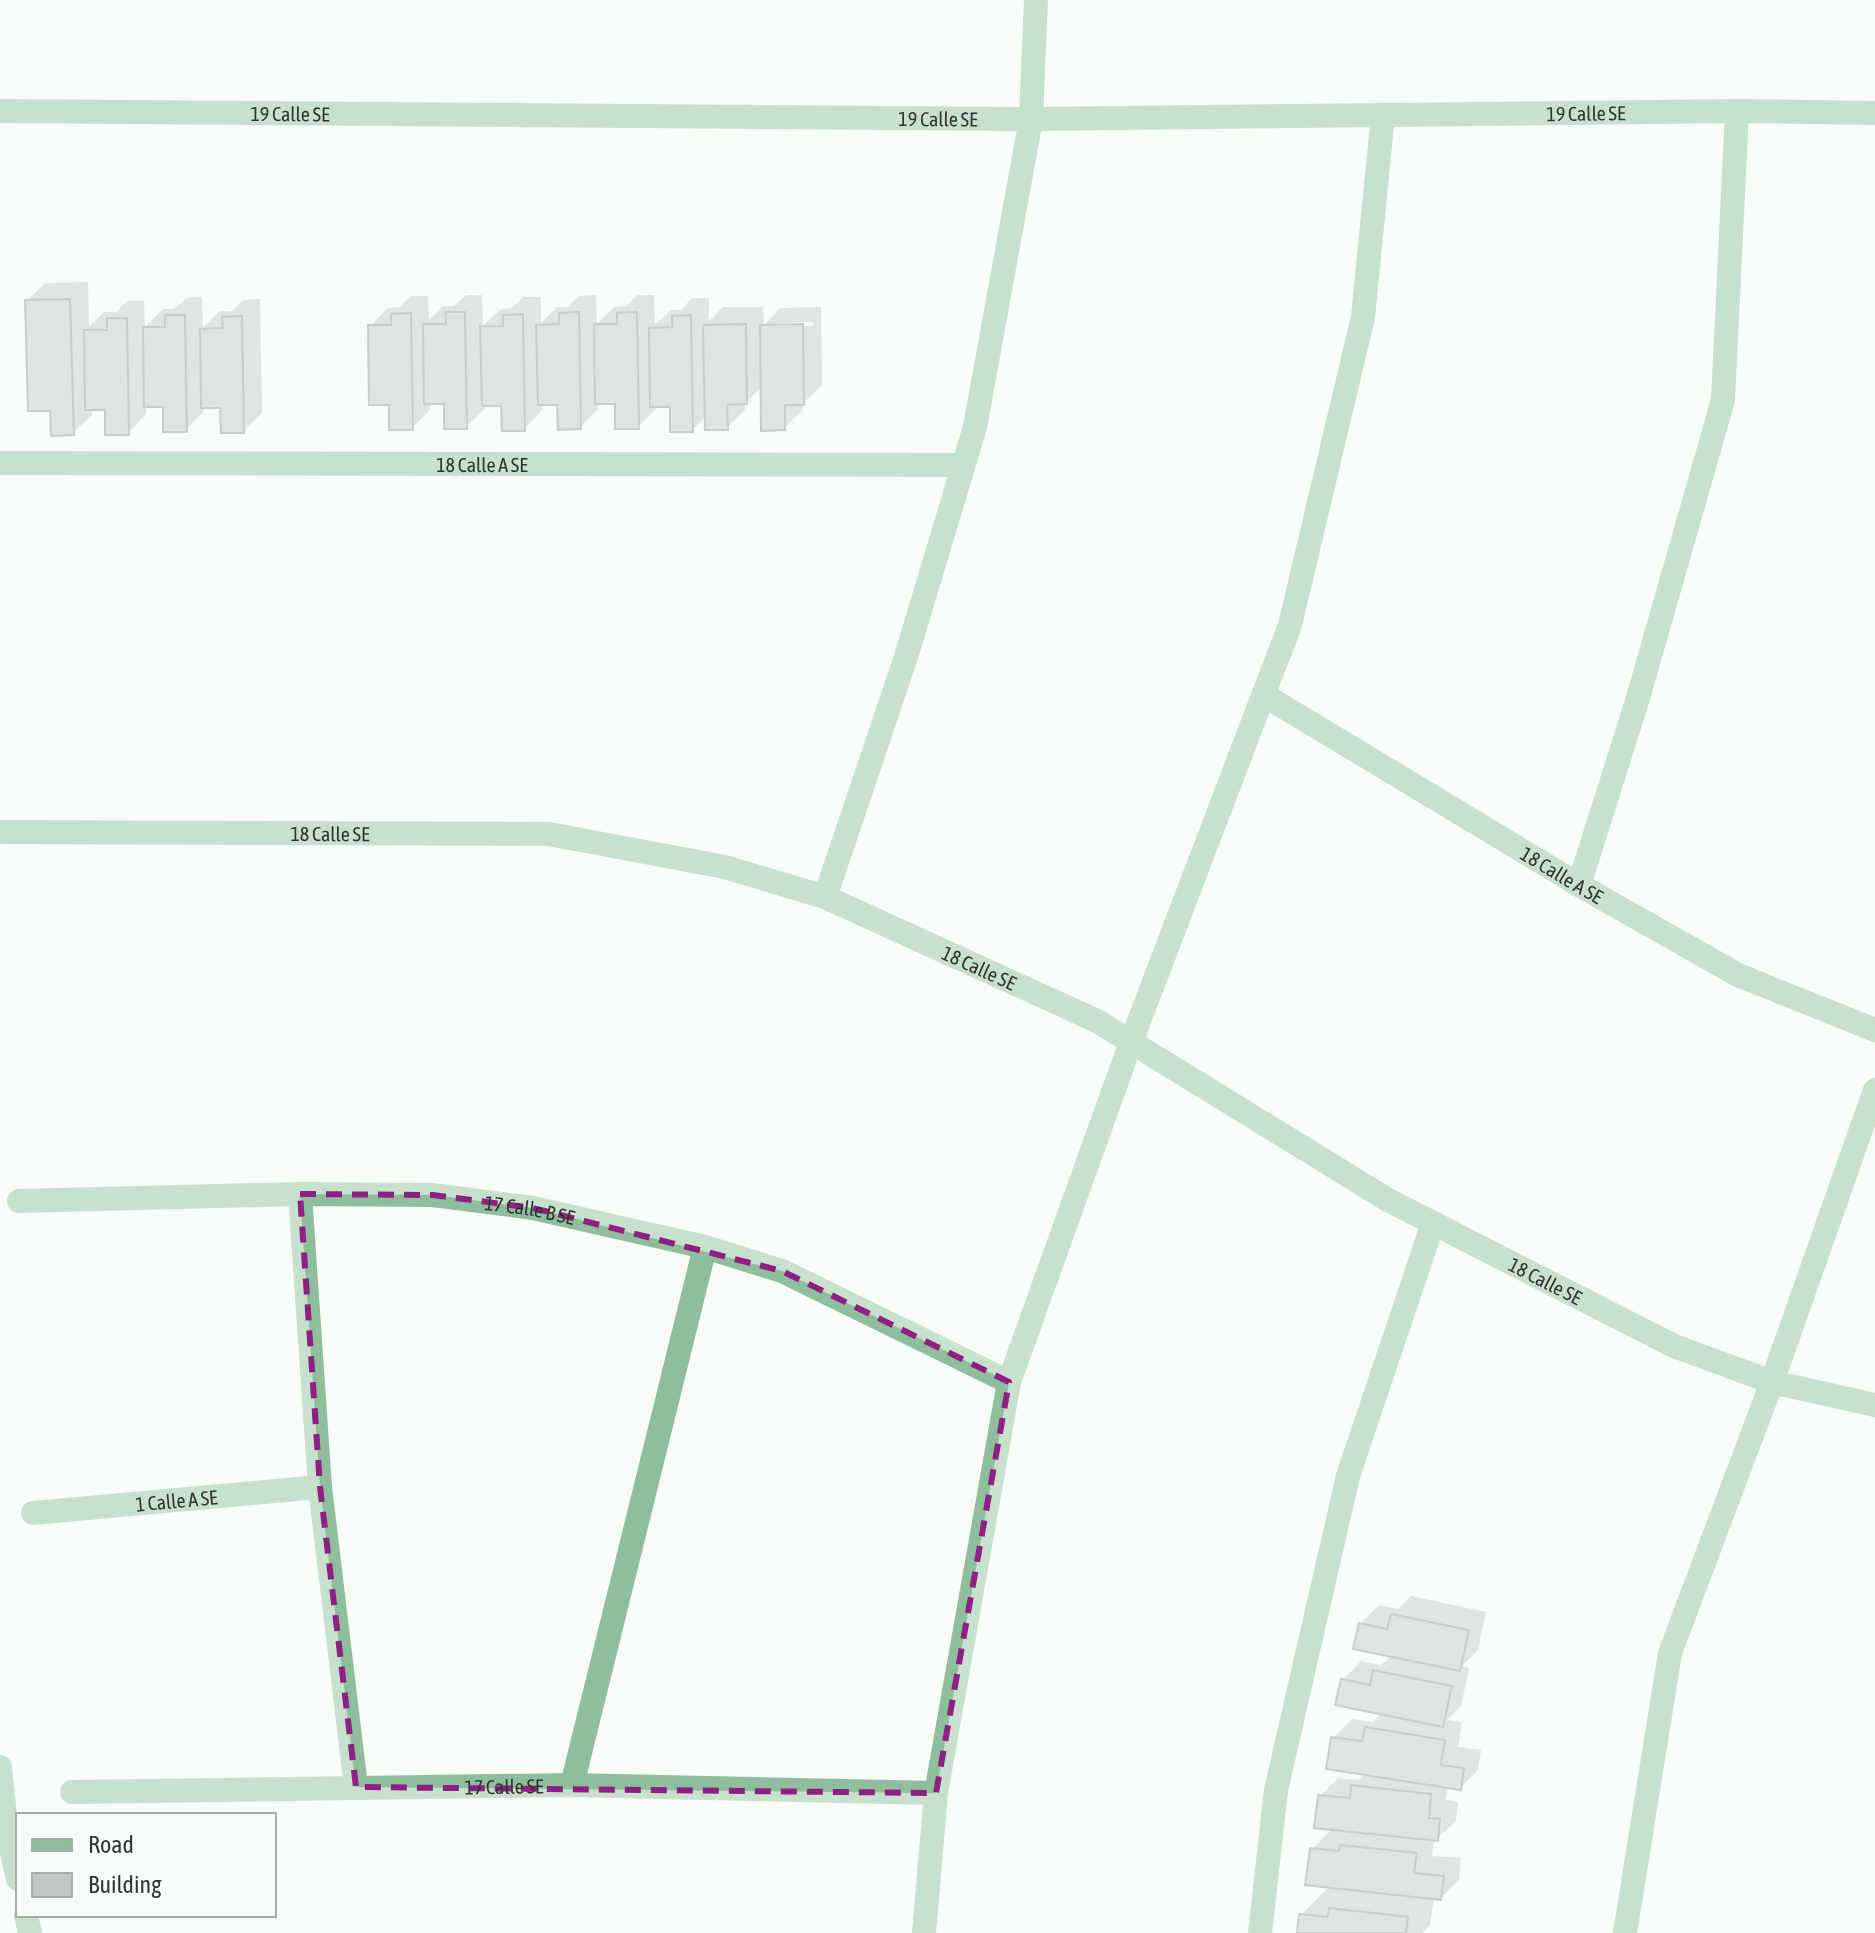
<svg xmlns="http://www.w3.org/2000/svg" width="1875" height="1933" font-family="'Asap Condensed',sans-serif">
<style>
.shadow{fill:#0003;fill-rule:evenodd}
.building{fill:#c2c7c3;stroke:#929693;stroke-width:2}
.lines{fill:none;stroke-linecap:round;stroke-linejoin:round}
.street{stroke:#8ebe9b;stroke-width:24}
.marked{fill:none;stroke:#8e2083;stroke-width:6;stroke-dasharray:16 10;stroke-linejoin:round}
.labels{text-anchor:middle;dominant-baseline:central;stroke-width:7;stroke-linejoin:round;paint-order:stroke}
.street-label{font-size:20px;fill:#323432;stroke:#f7fcf8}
</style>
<rect width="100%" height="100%" fill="#f7fcf8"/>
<!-- shadow -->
<g class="shadow">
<path d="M88,282L89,327L104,312H116L127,301H144L145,327L163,309H174L186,298L202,297L203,328L220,311H232L243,300L260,299L262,413L243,431L222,406H204V411L186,430L165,405H146V414L128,433L107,408H92V415L73,433L52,409L27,301L45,283Z"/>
<path d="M466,295H482L483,326L501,309L512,308L523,297H541V323L557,307H568L579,296L596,295L597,324L614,307L626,306L638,295H654L655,325L670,310H681L692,298H709V321L723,307H763L764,325L780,308L821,307L822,385L802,404L803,410L784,428L763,386L745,403V410L727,428L706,416L692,430L672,405H656V409L638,427L617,402H598V409L580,427L559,403H542V410L524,429L503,404H485V408L466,427L446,402H430V410L412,428L391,403L370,326L388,308L400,307L411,296H428L429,320L443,306H454ZM813,322V326L778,327V323Z"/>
<path d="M1411,1596L1486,1612L1478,1650L1462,1666L1469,1668L1461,1706L1447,1720L1462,1722L1458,1747L1481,1750L1478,1770L1460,1788L1448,1786L1446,1800L1458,1802L1456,1821L1437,1839L1434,1838L1432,1856L1461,1858L1459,1880L1441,1898L1434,1897L1430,1925L1422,1933H1299L1301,1915L1330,1886L1312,1849L1333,1828L1320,1796L1338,1778L1359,1780L1365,1773L1333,1738L1352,1719L1373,1722L1383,1712L1343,1680L1361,1661L1381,1665L1392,1655L1360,1624L1379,1605L1398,1609Z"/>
</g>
<!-- building -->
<g class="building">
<path d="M70,299L74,435L51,436L50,411H28L25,300Z"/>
<path d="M445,312H465L467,429H444V404H424L423,324H446Z"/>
<path d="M579,312L581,429L558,430L557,405H538L536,325L559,324V313Z"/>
<path d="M637,312L639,429H615V404H595L594,324H617V313Z"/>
<path d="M411,313L413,430H389V405H369L368,325H391V314Z"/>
<path d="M523,314L525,431H502L501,406H482L480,326H503V315Z"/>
<path d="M165,315H185L187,432H163V407H144L143,327H165Z"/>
<path d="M691,315L693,432H670V407H650L649,328L672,327V316Z"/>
<path d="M242,316L244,433H221L220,408H201L200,329L223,328L222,317Z"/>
<path d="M107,318H127L129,435H105V410H85L84,330H107Z"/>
<path d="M746,324L747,404L727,405L728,430H705L703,325Z"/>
<path d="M803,324L804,405H785V430L761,431L760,325Z"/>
<path d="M1391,1614L1469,1630L1460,1671L1353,1649L1359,1623L1387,1629Z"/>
<path d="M1373,1670L1452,1686L1443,1727L1335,1705L1341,1679L1370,1685Z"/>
<path d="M1365,1727L1445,1740L1441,1765L1464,1768L1461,1790L1326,1769L1331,1737L1362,1741Z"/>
<path d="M1351,1785L1431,1794L1429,1818L1440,1819L1438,1841L1314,1828L1318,1795L1350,1798Z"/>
<path d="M1340,1845L1417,1853L1414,1873L1444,1876L1441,1900L1305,1885L1310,1848L1339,1851Z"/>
<path d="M1329,1908L1408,1917L1406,1933H1297L1299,1914L1328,1917Z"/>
</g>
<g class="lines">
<!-- street -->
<g class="street">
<path id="s1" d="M0,111L1031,119L1737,111L1875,113"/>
<path id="s2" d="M0,463L963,465"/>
<path id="s3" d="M1264,695L1579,885L1738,975L1875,1030"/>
<path id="s4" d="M0,832L549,834L725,867L825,897L1097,1021L1388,1200L1674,1346L1772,1382L1875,1405"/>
<path d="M1579,885L1638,698L1723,400L1737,111"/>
<path d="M825,897L906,657L975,427L1031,119L1036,0"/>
<path d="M300,1194L320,1487L356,1787"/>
<path id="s5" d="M19,1201L300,1194L433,1195L533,1208L705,1247L782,1271L1009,1382"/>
<path id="s6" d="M33,1513L320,1487"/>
<path d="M0,1767L6,1825L18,1879"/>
<path d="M572,1785L705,1247"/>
<path id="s7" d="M72,1792L572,1785L936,1793"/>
<path d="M26,1915L30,1933"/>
<path d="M924,1933L936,1793L1009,1382L1131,1042L1290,625L1363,317L1383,115"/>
<path d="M1260,1933L1276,1790L1348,1476L1433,1223"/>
<path d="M1625,1933L1670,1653L1772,1382L1875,1090"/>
</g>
</g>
<!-- marked area -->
<path d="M0 0H1875V1933H0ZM300,1194L433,1195L533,1208L782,1271L1009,1382L936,1793L356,1787L320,1487Z" fill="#f7fcf8" fill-opacity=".55" fill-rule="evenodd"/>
<path class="marked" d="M300,1194L433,1195L533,1208L782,1271L1009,1382L936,1793L356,1787L320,1487Z"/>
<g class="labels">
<!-- street labels -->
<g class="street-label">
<text stroke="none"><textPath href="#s1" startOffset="1586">19 Calle SE</textPath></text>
<text stroke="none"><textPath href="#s1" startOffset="290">19 Calle SE</textPath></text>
<text stroke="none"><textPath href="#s1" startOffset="938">19 Calle SE</textPath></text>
<text stroke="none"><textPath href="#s2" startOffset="482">18 Calle A SE</textPath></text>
<text stroke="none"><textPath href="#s4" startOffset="330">18 Calle SE</textPath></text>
<text stroke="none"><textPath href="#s3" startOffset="348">18 Calle A SE</textPath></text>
<text stroke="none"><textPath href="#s4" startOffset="1002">18 Calle SE</textPath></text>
<text stroke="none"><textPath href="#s5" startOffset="512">17 Calle B SE</textPath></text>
<text stroke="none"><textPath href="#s4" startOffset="1650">18 Calle SE</textPath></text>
<text stroke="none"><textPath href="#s6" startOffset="144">1 Calle A SE</textPath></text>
<text stroke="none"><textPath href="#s7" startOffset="432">17 Calle SE</textPath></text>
</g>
</g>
<!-- legend -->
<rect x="16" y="1813" width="260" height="104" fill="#f7fcf8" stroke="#a8aca9" stroke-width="2"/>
<rect x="32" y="1839" width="40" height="12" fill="#8ebe9b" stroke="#a8aca9" stroke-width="2"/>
<text x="88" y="1853" font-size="24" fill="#323432">Road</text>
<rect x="32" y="1873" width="40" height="24" fill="#c2c7c3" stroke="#a8aca9" stroke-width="2"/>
<text x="88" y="1893" font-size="24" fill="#323432">Building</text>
</svg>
